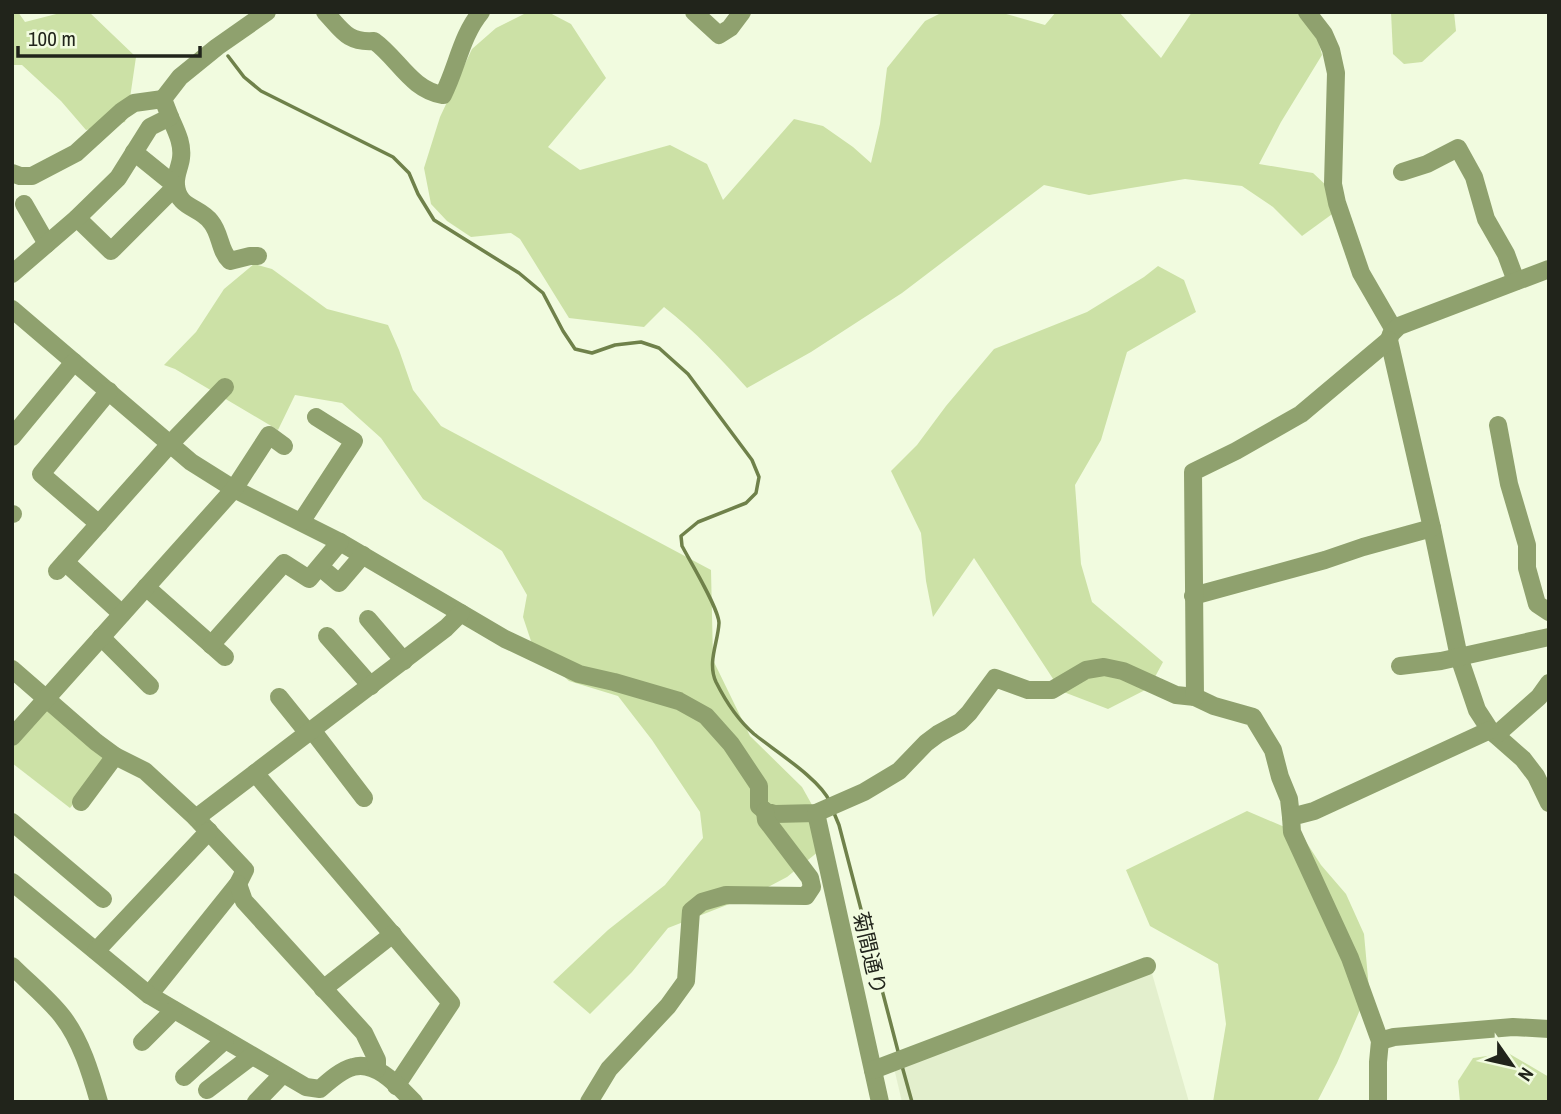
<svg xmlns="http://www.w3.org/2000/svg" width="1561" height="1114" font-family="'Archivo Narrow','Noto Sans JP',sans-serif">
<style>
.built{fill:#e3efcd}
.green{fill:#cce1a6}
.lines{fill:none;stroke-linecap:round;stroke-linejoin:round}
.stream{stroke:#6f814a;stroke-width:3.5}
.minor{stroke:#8fa16e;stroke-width:18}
.labels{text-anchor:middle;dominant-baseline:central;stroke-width:7;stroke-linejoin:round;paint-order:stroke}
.street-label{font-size:21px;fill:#21241b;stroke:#f1fbdf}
</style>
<rect width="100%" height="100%" fill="#f1fbdf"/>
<!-- built -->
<path class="built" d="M1151,970L1189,1102H902L894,1068Z"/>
<!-- green -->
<g class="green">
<path d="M12,12H18L25,22L64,12H89L136,57L130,98L125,122L86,130L61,101L22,65H12Z"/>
<path d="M528,12H548L571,24L606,78L548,147L580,170L670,145L707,164L723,200L794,119L823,126L853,147L871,163L880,124L887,68L925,21L943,12H999L1045,25L1056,12H1119L1161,58L1192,12H1310L1322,55L1281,122L1259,164L1313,173L1346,204L1302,236L1273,207L1242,186L1185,179L1089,195L1044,185L902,293L811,352L747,388C721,359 695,331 664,307L644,327L569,318L520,239L511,233L471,237L447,221L431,204L424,168L440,117L472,49L496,28Z"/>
<path d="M1391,12H1454L1456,31L1422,62L1404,64L1393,54Z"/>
<path d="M254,264L272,269L327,309L388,325L399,350L413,390L441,426L711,570L713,660L750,736L802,787L821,821L824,847L787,877L755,894L668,928L632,972L590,1014L553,982L608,930L665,885L703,838L700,812L652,740L618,696L569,681L534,650L523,617L527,595L502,551L423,499L381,438L342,403L295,395L278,430L175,369L164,365L196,332L224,289Z"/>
<path d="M1158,266L1184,280L1196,312L1127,352L1101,440L1075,485L1081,564L1092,602L1163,662L1149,688L1108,709L1061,691L974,558L933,617L926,581L921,533L891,471L917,445L946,406L994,349L1087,312L1144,277Z"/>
<path d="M46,698L115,756L70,808L12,763V737Z"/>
<path d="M1247,811L1301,834L1321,865L1346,894L1364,934L1369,989L1337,1063L1317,1102H1213L1226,1024L1218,964L1150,926L1126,870Z"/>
<path d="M1508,1053L1549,1077V1099L1547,1102H1460L1458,1081L1473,1058Z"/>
</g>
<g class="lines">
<!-- stream -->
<g class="stream">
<path d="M228,56L244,77L261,91L393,157L409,173L418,194L434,220L519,273L543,293L563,331L575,349L592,353L615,345L641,342L659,348L688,374L752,460L759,477L756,493L746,503L698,522L681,536L682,546C690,561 719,609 719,623C718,643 707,662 716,682C725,700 739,721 754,734C775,751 820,779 830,802"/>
<path d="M834,813L839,825L899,1055"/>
<path d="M902,1066L912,1102"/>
</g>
<!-- minor -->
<g class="minor">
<path d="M325,12C342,30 347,43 374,41C398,58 411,90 443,95C457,68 461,36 481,12"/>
<path d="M694,12L719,35L730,28L742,12"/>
<path d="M1307,12L1324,34L1331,50L1336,73L1333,184L1337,203L1361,273L1394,330"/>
<path d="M170,117C176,131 183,143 181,158C180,167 175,175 176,185C178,209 199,206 211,222C221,234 219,250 230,261L250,256H258"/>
<path d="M1402,172L1427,164L1458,148L1474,177L1486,219L1506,254L1516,281"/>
<path d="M12,173L20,176H32L76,153L122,111L134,103L163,99"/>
<path d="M24,204L47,244"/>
<path d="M77,218L111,251L176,186L134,152"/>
<path d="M1549,269L1399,326L1391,334L1389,340L1432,528L1459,657L1477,710L1490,730L1523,759L1536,776L1549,803"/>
<path d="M12,274L77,218L118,178L150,127L170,117L163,99L180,77L217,47L267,12"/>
<path d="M12,309L191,462L234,489L340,542L505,639L579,674L614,682L679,701L706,716L731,744L759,786V806L765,811L775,814L816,813L864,792L899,771L926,743L938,734L960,722L969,713L995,678L1028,690H1052L1086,670L1104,667L1123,671L1176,695L1195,697L1214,706L1253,717L1273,750L1280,777L1289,799L1291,817"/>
<path d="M1498,425L1509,484L1527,545V568L1537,604L1549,612"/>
<path d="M12,437L74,362"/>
<path d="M12,514H13"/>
<path d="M301,522L354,441L316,417"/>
<path d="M99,524L41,474L109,391"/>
<path d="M65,562L122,614"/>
<path d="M320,567L339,583L363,555"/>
<path d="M57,571L170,444L225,387"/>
<path d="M146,587L225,657"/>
<path d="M1193,596L1325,560L1363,547L1432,528"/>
<path d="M368,619L404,661"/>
<path d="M327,636L371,686"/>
<path d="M101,637L150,686"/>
<path d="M211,645L284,563L309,579L340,542"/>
<path d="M1400,666L1441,661L1549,637"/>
<path d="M12,669L96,742L115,756L145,771L196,818L245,870L238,884L149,995"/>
<path d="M279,697L308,733"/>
<path d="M1195,697L1193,472L1236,451L1301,414L1389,340"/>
<path d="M312,730L364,798"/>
<path d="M1496,735L1539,697L1549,683"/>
<path d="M12,737L234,489L269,435L284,446"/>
<path d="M255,773L451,1003L396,1086"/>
<path d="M81,802L115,756"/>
<path d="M816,813L880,1102"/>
<path d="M196,818L446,628L461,613"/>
<path d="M12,822L103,899"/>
<path d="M12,882L149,995L306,1087L320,1089C329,1081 341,1070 353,1067C376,1060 399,1087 414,1102"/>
<path d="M238,884L244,901L364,1033L377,1060V1069"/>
<path d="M96,951L209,831"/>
<path d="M12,966C28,982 49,999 62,1016C81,1040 91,1074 99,1102"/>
<path d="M323,989L393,934"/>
<path d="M1380,1041L1394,1037L1513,1027L1549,1029"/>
<path d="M142,1042L174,1010"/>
<path d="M873,1070L1147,966"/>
<path d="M184,1077L225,1040"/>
<path d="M207,1090L252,1056"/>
<path d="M256,1102L283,1074"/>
<path d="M589,1102L609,1069L668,1006L686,981L691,911L702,902L726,895L806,896L812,887L810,878L766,820L765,811"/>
<path d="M1378,1102V1062L1380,1041L1350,958L1292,832L1291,817L1314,811L1490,730"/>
</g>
</g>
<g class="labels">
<!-- street labels -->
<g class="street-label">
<text transform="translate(870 953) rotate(77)">菊間通り</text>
</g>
</g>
<!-- border -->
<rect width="1561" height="1114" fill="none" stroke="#21241b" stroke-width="28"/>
<!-- north arrow -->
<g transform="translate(1512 1065) rotate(124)" stroke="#f1fbdf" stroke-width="5" paint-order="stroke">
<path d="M0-5L12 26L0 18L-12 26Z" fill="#21241b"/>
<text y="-10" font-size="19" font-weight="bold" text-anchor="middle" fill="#21241b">N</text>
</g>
<!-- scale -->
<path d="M18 46v10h182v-10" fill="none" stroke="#21241b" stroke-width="3.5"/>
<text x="28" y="46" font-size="21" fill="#21241b" stroke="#f1fbdf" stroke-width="5" paint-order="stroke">100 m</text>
</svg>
